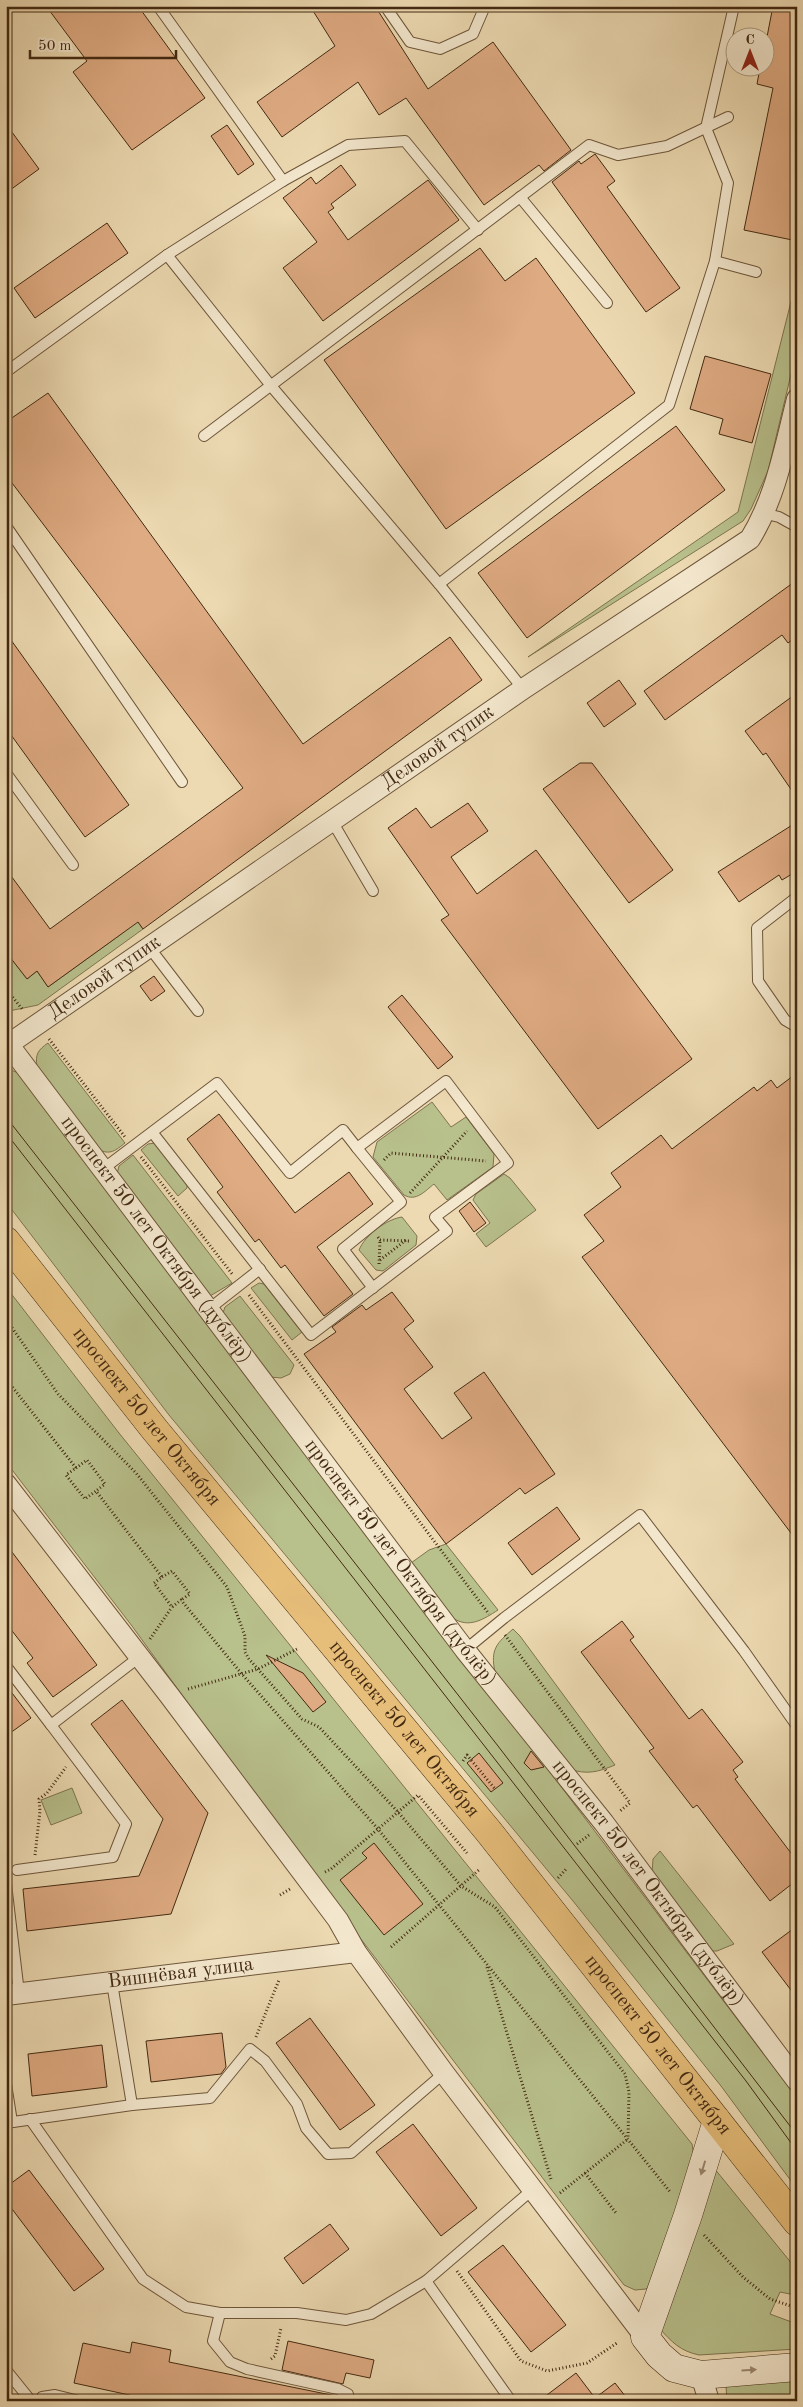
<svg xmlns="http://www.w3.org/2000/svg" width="803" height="2407" font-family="'Old Standard TT',serif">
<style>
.green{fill:#b8c08c;stroke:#7e754f}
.building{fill:#dfab83;stroke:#432a12}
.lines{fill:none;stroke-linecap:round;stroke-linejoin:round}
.service-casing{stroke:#6e563a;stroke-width:12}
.minor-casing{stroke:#6e563a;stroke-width:22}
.secondary-casing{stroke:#432a12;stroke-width:29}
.primary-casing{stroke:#432a12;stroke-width:29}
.path{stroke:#432a12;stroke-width:3;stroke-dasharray:1 2.5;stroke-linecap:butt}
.service{stroke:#f3e7cd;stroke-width:10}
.minor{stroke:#f3e7cd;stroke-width:20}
.secondary{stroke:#f3e7cd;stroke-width:28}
.primary{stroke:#e6bd79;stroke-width:28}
.tram{stroke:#432a12;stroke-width:1}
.oneway{fill:#9b8870}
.labels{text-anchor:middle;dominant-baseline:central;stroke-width:5;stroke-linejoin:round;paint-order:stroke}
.street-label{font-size:20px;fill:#432a12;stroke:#f3e7cd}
</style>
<rect width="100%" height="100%" fill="#eddab2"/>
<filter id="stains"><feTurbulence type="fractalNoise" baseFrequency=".004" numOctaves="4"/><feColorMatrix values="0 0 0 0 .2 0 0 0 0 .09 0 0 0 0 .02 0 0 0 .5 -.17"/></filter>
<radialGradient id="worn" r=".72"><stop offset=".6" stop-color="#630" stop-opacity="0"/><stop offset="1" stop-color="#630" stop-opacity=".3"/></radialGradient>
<!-- green -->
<g class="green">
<path d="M797,278V349L768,471L751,509L743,521L528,657L738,512Z"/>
<path d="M134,917L143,929L38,1005L9,1011L6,1009V952L27,979L37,971L48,987L124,932Z"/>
<path d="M48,1043L125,1143C116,1150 110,1156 98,1149L37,1067C35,1054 38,1050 48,1043Z"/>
<path d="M6,1068L21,1074L797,2098V2189L721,2086L573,1901L169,1415L6,1202Z"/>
<path d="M432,1102L451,1127L466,1117L494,1154L493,1167L447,1200L434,1184C425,1191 416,1202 404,1195L373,1157L377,1142Z"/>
<path d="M155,1143L187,1184V1188L178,1196L141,1150L148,1144Z"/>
<path d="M133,1155L232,1283L210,1296L206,1293L117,1174L119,1166Z"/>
<path d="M504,1174L510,1178L536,1210L486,1247L476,1234L490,1223L473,1200L476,1194Z"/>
<path d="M402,1217L417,1236L416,1245L383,1271L376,1270L359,1250C365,1235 387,1219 402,1217Z"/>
<path d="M259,1283L264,1284L302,1332L292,1340L251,1288Z"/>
<path d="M6,1287L119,1433L692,2144L695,2163L652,2283L646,2289L635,2290L624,2285L313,1876L132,1626L6,1462Z"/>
<path d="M240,1296L294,1365L290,1374L281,1378L270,1377L223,1313L225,1307Z"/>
<path d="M446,1544L498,1610C484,1619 469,1629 453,1618L411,1563L429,1550Z"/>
<path d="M513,1629L520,1636L615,1765C598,1772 587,1775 569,1769L495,1672C490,1649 497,1643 513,1629Z"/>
<path d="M72,1788L82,1813L51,1825L41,1800Z"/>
<path d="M660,1851L734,1944L717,1951H711L652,1873L653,1859Z"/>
<path d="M714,2168L797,2270V2291L790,2294L780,2292L770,2314L797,2324V2349L699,2355C680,2351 672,2342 659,2328Z"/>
<path d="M797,2379V2401H727L726,2386Z"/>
</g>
<!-- building -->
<g class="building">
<path d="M46,6H138L205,98L132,150L73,72L87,61Z"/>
<path d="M310,6H375L428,89L493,42L571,150L544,171L539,165L484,205L406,98L379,115L358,82L282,137L257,102L335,46Z"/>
<path d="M773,6H797V241L744,230L773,88L757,84L760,68H766V42Z"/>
<path d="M6,124L39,169L6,193Z"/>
<path d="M227,125L254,164L238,175L211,136Z"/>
<path d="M595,154L615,181L607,187L680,288L646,312L552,182L579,161L581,164Z"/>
<path d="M341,165L356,185L331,204L334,208L328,212L348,240L428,180L459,220L323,321L283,268L317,242L283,198L311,177L316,184Z"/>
<path d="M107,223L128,253L35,318L14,288Z"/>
<path d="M480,248L505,281L536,258L635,393L446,529L324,360Z"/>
<path d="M705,356L771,374L752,443L719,434L723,419L690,409Z"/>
<path d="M48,393L303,744L450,637L482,680L143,929L138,922L48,987L37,971L27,979L6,952V869L50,929L243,788L6,475V422Z"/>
<path d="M676,426L725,490L527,638L478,573Z"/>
<path d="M797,580V636L788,643L782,635L665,720L644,691Z"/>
<path d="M6,633L129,805L85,837L6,728Z"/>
<path d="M619,680L636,704L604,727L587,703Z"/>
<path d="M797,693V798L766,753L763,755L745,731Z"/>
<path d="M580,763H592L673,870L629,903L543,789Z"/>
<path d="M468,803L488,831L451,857L477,894L536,850L692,1059L598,1129L441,920L449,915L388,828L416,808L431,828Z"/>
<path d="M797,822V871L782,880L779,875L739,902L718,872Z"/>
<path d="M154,976L165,991L151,1001L140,986Z"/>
<path d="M402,995L453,1057L438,1069L388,1007Z"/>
<path d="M797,1073V1541L582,1257L604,1241L584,1215L621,1187L611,1173L661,1135L672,1149L754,1087L757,1091L771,1080L777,1088Z"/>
<path d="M219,1114L295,1213L349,1172L373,1204L317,1247L353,1294L324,1316L285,1265L281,1268L259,1239L255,1242L217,1192L223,1187L187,1139Z"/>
<path d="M470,1202L486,1223L474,1232L459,1211Z"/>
<path d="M392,1292L414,1321L404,1329L433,1367L404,1389L442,1439L472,1418L454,1393L484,1372L555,1474L525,1494L520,1488L446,1544L304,1354L336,1332L332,1327L362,1305L366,1310Z"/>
<path d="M557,1507L580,1539L532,1575L508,1543Z"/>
<path d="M6,1544L97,1665L53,1697L27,1663L33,1658L6,1623Z"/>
<path d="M622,1621L634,1637L630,1640L689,1719L702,1709L743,1762L733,1770L738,1777L735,1779L797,1861V1880L770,1901L697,1805L693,1808L649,1751L654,1748L581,1652Z"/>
<path d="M266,1655L303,1673L326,1702L313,1712Z"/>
<path d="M6,1685L31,1718L6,1736Z"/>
<path d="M122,1700L208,1813L171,1914L27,1931L23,1889L139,1876L163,1819L91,1724Z"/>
<path d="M531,1751L544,1767L531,1770L524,1763Z"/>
<path d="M479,1753L503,1783L491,1792L467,1763Z"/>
<path d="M374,1843L423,1904L384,1935L340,1880L367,1858L362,1853Z"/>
<path d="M797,1926V1998L762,1952Z"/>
<path d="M310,2018L375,2105L340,2130L276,2043Z"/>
<path d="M222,2033L226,2067L221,2074L151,2082L146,2041Z"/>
<path d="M102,2045L107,2087L32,2096L28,2054Z"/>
<path d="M413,2124L477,2208L441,2236L376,2152Z"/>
<path d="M29,2170L104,2269L74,2291L6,2201V2187Z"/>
<path d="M330,2224L349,2249L303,2284L284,2258Z"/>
<path d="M503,2245L566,2325L531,2352L468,2272Z"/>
<path d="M288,2341L374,2360L370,2378L346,2373L343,2384L282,2370Z"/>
<path d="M132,2342L171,2350L169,2362L336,2396L340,2398V2401H157L74,2383L83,2343L130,2353Z"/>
<path d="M576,2373L595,2398L615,2383L629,2401H539Z"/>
</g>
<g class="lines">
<!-- service casing -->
<g class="service-casing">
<g id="service">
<path d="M158,6L283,181"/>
<path d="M385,6L410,42L440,49L473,34L485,6"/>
<path d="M520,197L607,303"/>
<path d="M167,255L272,387L439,584L523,689"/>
<path d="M715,261L728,183L706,128L734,6"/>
<path d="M6,372L167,255L283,181L348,145L405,141L478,230"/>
<path d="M204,436L589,145L618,155L667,146L728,117"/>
<path d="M763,513L779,517L797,527"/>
<path d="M6,526L182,782"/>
<path d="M439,584L669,405L715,261L756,272"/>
<path d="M6,773L73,865"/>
<path d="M332,821L373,891"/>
<path d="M797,897L757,928L758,981L785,1020L797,1027"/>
<path d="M149,947L198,1011"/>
<path d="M357,1148L401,1202L343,1249L373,1288"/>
<path d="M103,1169L217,1083L290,1173L343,1130L357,1148L446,1081L508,1163L435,1217L447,1231L311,1335L152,1132"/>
<path d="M209,1309L260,1269"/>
<path d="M465,1650L504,1618L640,1515L744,1651L797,1726"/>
<path d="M6,1666L51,1725"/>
<path d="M17,1870L113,1857L126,1824L51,1725L138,1658"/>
<path d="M6,1884L19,1993"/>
<path d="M112,1983L132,2105"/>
<path d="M6,2084L12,2122"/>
<path d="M30,2119L143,2279L186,2307L220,2313H297L346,2320L371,2314L426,2281L532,2190"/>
<path d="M6,2123L132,2105L210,2098L250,2049L265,2061L297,2104L306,2128L328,2154L351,2153L444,2073"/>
<path d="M426,2281L511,2401"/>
<path d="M220,2313L213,2341L230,2362L247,2369L338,2389L348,2394L349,2401"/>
<path d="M6,2370L31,2401"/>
<path d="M40,2401L42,2397L55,2395L79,2401"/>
</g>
</g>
<!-- minor casing -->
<g class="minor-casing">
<g id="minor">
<path id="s1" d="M6,1041L465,1650L604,1823L797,2081"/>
<path id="s2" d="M6,1046L523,689L750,539C776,497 785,446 797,399"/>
<path d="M6,1484L169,1695L338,1920L356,1952L444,2073L645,2337"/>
<path id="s3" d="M6,1995L356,1952"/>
<path d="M701,2375L709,2401"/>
</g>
</g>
<!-- secondary casing -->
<g class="secondary-casing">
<path id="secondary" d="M717,2121L688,2215L645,2337L659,2355L674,2368L701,2375L797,2367"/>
</g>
<!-- primary casing -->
<g class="primary-casing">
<g id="primary">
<path id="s4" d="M6,1241L155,1430L489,1832L797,2222"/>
</g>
</g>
<!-- path -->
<g class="path">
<path d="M6,989L23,1010"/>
<path d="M49,1039L125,1137"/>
<path d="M141,1157L233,1275"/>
<path d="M384,1160L391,1153L486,1161"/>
<path d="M410,1193L467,1131"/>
<path d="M378,1237L380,1240L411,1241"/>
<path d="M380,1260L406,1240"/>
<path d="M379,1264L380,1240"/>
<path d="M249,1295L489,1614"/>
<path d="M6,1319L58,1394L136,1473L227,1587L245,1636V1652L249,1659L302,1719L319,1727L398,1812L461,1886L495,1907L625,2074L629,2092L628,2138"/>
<path d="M6,1379L76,1468L66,1475L85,1499L96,1491L162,1577L154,1583L172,1607L181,1600L241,1673L378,1829L671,2193"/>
<path d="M76,1468L87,1460L105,1484L96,1491"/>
<path d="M162,1577L172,1571L190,1594L181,1600"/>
<path d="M505,1635L630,1803L620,1811"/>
<path d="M150,1639L172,1607"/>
<path d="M188,1689L258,1669L297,1649"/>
<path d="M463,1761L467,1755L495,1789"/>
<path d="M577,1844L589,1835"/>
<path d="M35,1855L40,1811L39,1799L47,1793L66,1767"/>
<path d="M325,1872L331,1869L418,1795L467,1853"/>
<path d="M558,1878L567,1868"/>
<path d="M280,1895L290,1889"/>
<path d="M391,1947L480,1869"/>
<path d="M487,1967L551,2179"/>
<path d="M256,2037L279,1980"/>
<path d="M585,2173L616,2213"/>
<path d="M560,2193L628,2139"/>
<path d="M704,2235L743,2277L770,2299L797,2308"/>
<path d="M457,2271L521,2361L547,2371L587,2363L617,2343"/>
<path d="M271,2359L275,2356L281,2328"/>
</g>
<!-- service -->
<use href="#service" class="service"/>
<!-- minor -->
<use href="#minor" class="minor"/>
<!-- secondary -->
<use href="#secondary" class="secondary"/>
<!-- primary -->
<use href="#primary" class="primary"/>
<!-- tram -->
<g class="tram">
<path d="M6,1117L498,1746L797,2135"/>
<path d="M6,1133L746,2081L797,2151"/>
</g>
</g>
<!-- one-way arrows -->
<defs><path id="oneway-solid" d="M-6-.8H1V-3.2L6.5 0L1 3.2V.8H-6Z" transform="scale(1.25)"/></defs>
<g class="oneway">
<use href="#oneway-solid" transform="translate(703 2168) rotate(107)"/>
<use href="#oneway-solid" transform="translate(749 2370) rotate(-3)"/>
</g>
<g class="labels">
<!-- street labels -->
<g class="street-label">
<text stroke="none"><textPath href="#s2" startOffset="525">Деловой тупик</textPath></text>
<text stroke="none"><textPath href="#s2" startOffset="120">Деловой тупик</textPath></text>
<text stroke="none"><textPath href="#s1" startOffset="249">проспект 50 лет Октября (дублёр)</textPath></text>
<text stroke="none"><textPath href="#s4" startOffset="225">проспект 50 лет Октября</textPath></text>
<text stroke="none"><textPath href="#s1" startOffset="654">проспект 50 лет Октября (дублёр)</textPath></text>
<text stroke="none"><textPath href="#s4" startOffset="630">проспект 50 лет Октября</textPath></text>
<text stroke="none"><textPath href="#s1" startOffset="1059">проспект 50 лет Октября (дублёр)</textPath></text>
<text stroke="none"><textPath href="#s3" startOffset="176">Вишнёвая улица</textPath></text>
<text stroke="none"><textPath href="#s4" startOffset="1035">проспект 50 лет Октября</textPath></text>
</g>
</g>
<!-- margin -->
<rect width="803" height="2407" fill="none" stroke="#eddab2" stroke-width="25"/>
<rect x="8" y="8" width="788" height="2392" fill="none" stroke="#432a12" stroke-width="2.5"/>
<rect x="12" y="12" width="778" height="2382" fill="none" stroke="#432a12"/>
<!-- north arrow -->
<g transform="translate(750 52)"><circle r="24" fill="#f3e7cd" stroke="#ad9b82"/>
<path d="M0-4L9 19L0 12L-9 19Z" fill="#8f2418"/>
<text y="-8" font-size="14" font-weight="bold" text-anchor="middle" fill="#432a12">С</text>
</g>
<!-- scale -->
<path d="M30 50v8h146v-8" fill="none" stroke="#432a12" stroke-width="2.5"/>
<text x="38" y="50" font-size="15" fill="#432a12" stroke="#f3e7cd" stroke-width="4" paint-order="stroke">50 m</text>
<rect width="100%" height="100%" filter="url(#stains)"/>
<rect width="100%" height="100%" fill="url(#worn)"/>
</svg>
